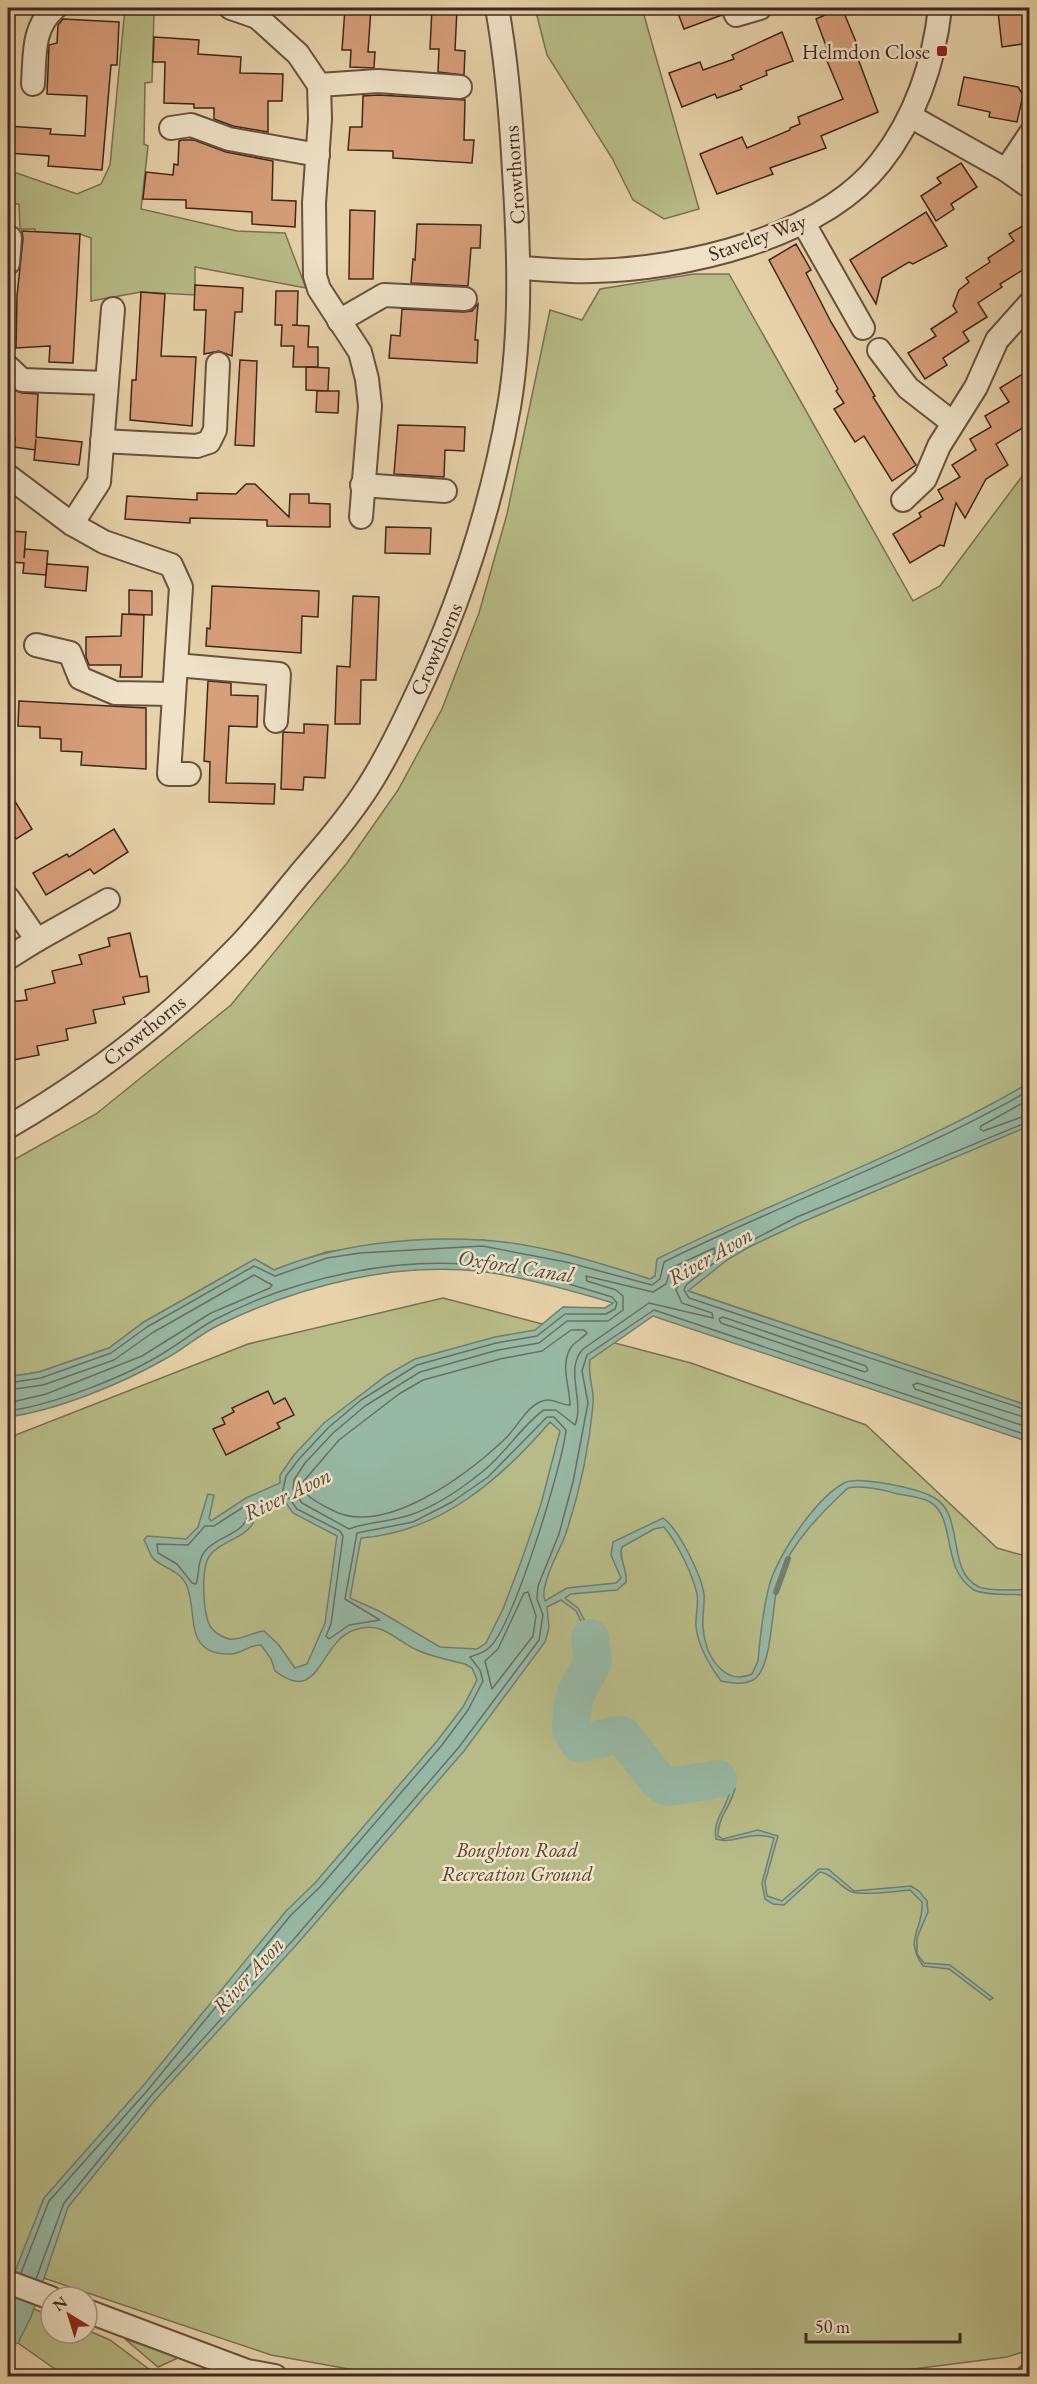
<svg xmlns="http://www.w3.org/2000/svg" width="1037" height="2384" font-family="'EB Garamond',serif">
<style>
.green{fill:#b7bb87;stroke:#7a7152;stroke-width:1.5}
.water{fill:#97b8a4;stroke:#737e6e;stroke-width:1.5;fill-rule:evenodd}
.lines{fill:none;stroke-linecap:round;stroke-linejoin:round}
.shore{stroke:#6a7060;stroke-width:1.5}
.stream{stroke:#737e6e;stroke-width:6}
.river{stroke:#97b8a4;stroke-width:38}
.building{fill:#d89f7b;stroke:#3e271c;stroke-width:1.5}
.minor-casing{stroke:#68523f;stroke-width:26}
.minor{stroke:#efe2c7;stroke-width:22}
.poi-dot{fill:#8f2418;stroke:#efe2c7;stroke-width:2}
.labels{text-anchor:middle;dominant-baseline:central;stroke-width:5;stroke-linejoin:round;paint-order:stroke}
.poi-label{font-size:21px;fill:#3e271c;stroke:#efe2c7;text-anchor:end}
.street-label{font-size:21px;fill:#3e271c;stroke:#efe2c7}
.park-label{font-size:21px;font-style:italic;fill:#564531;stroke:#efe2c7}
.water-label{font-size:22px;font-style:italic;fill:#544b3e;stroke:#efe2c7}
</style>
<rect width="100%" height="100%" fill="#e7d2a9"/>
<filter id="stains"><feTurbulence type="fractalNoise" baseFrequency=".00333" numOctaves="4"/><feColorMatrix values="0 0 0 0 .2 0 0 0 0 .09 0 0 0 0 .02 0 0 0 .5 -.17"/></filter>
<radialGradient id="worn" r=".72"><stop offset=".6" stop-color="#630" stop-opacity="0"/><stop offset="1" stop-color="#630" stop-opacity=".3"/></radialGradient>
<!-- green -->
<g class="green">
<path d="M125,8H163L154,11L152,82L145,83L144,144L148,146L141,209L237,231L285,233L306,288L195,267V295L141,292L91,301V238L80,234L35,233V229H20L19,204H8V170L77,194L101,184L110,165Z"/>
<path d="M535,8H642L699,209L664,219L633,200L612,158L547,55Z"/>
<path d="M694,274H729L913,601L940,586L1029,467V1406L665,1283L517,1245L482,1240L395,1243L326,1252L274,1270L255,1259L144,1322L109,1348L39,1372L8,1377V1163L96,1114L231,1005L347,863L398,790L442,709L479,613L507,514L550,310L582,320L600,289Z"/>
<path d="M443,1298L691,1363L866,1425L997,1548L1029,1557V2350L1007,2357L859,2376H388L271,2355L8,2266V1438L248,1344Z"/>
<path d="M34,2309L51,2316V2333H87V2330L110,2340L158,2376H65L18,2343Z"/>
<path d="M125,2339L180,2357L158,2367Z"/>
</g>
<!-- water -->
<path class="water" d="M1029,1083V1126L800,1223L749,1247L727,1260L688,1291L1029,1406V1442L653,1316L590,1360C587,1376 595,1390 593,1405C589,1448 579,1495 565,1536C559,1552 539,1586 545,1601L567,1588L616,1583L621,1578L611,1555L613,1542L663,1518C679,1529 701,1575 704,1594C705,1605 702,1616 703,1627C704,1653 723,1687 752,1674L758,1661C760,1638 765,1592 774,1572C787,1543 817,1498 844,1483C858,1475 919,1489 933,1497C966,1514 945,1571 979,1587C992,1592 1015,1589 1029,1590V1595C1016,1594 985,1596 974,1590C940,1569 957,1518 930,1502C921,1497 908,1496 898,1494C884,1490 863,1485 848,1488C823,1511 792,1542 780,1575C771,1598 774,1669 753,1680C742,1685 732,1683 721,1681C710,1666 698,1646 696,1627C695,1616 699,1604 697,1594C692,1573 678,1544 664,1527L654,1529L622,1547C618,1559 628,1569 626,1582L617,1590L571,1594L565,1598L578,1608L589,1629L595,1661L571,1716L573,1730L580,1741C596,1740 607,1730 623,1732L657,1777L670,1783L703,1777H725L735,1788C732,1805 717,1818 718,1836L723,1839L758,1830L778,1836L765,1882L767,1896L782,1901L819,1869H828L854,1891L911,1886L919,1891L927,1901L928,1912L917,1938V1954L924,1963L950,1965L993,1998L990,2000L949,1969L923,1966C903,1937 924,1930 922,1902L910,1890C896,1891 864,1896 852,1892C840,1887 833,1874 820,1872L784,1905L773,1904L765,1899L762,1883L774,1838C747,1830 734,1845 716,1839C712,1820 727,1809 730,1790L722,1781L672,1787L655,1780L621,1737C608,1734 594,1744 581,1745L570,1731L567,1716L590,1661L585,1630L576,1611L561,1600L547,1607L549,1628L545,1642L464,1751L298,1943L155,2100L68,2207L31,2317L18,2343L8,2347V2289L44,2198L142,2087L286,1911L315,1883L437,1741L463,1707L477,1680L472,1668L465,1664C449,1660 432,1657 417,1650C394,1640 383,1620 354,1630C318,1643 321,1706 275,1671L271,1659L261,1645C248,1645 243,1653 231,1654C183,1655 198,1615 187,1586C180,1569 160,1568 152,1557C149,1552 147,1545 144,1540L147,1536L186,1539L198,1527L208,1494L214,1495L209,1518L211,1521L246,1498L280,1483V1475L294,1455L324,1423L387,1375L415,1359L495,1337L535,1330L563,1307L605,1308L613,1303C573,1291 534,1280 493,1273C402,1259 301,1285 219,1325C200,1334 184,1349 165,1359C121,1384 58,1410 8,1417V1377L39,1372L109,1348L144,1322L255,1259L274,1270C337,1244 413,1236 481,1240C537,1243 597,1262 650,1279L655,1276L657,1259C780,1198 911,1152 1029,1083ZM550,1422L560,1431L541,1504L522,1559L503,1609L486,1643L477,1649L440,1647L379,1611L350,1598L361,1538C440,1532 500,1480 550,1422ZM282,1497L293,1513L337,1536L325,1623L307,1664L295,1668L278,1644L264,1631C252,1632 241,1641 229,1639C222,1637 214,1632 210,1626C203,1612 200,1566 211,1554C222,1541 242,1539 252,1525C256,1519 253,1513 257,1508Z"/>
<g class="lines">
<!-- shore -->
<g class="shore">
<path d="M1030,1099L981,1126L980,1129L983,1131L1030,1114"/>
<path d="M1030,1121L797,1217L724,1255L686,1285L684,1290L689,1298L1030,1411"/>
<path d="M714,1248L715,1253L681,1280L676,1290L682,1303L712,1313L713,1318L649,1303L583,1349C564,1369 585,1401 575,1425L556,1410H544C524,1423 504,1455 482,1472C461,1489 433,1508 407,1516C387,1522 367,1522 349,1529L302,1503L293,1489L294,1480L305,1463L333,1433L365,1406L420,1372L498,1350L539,1343L567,1321H608L623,1310V1296L616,1290L587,1281L586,1276L653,1292L666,1284L671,1268Z"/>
<path d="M723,1317L866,1366L868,1370L865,1372L721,1323L719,1319Z"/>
<path d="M571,1330H584L587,1333C583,1338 576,1341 572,1346C559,1364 570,1386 570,1405C560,1406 553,1396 540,1402C526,1408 517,1427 506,1438C469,1473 383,1540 330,1509C319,1503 301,1496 303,1482L339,1440L399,1394L423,1380L500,1359L542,1351Z"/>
<path d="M8,1383L41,1378L111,1353L147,1327L254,1266L275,1276L327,1258L360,1253L482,1246L566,1262L652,1285L660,1279L664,1262C785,1202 913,1157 1030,1090"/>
<path d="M8,1390L43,1385L114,1360L152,1333L254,1275L272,1285L270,1288L211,1313L142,1356L46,1394L8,1403"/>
<path d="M8,1411C52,1405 126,1377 165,1352C182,1342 197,1329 214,1320C296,1277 401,1254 493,1267C533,1273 573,1285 612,1297L617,1303L615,1309L606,1314H565L537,1336L496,1343L417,1365L361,1400L328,1428L299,1459L286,1476L283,1490L297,1509L340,1531L343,1536L331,1624L326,1636L329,1639L349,1625L380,1620L345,1599L357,1533L413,1522L452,1502L488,1477L547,1417H554L566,1430C562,1467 514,1623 490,1647C484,1653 477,1654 470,1657L480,1670L483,1681L468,1710L442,1745L320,1887L291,1915L147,2091L49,2201L21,2273"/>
<path d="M1030,1419L917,1383L913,1385L915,1389L1030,1428"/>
<path d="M245,1506L249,1509C248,1535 219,1534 205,1551C197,1561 200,1573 196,1584L192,1583L177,1564L158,1553L157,1544L188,1545L205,1526H214Z"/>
<path d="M528,1592L536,1616L533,1636L492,1689L485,1661L498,1649L524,1593Z"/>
<path d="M36,2279L64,2203L151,2096L294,1939L459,1747L539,1640L543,1615L537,1599L538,1586L559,1534L573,1482L588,1403L582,1371L587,1355L654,1310L1030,1436"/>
</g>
<!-- stream -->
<path class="stream" d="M776,1592L788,1559"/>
<!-- river -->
<path class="river" d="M590,1638L593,1662L576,1693L572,1710L571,1730L579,1743C595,1743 608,1734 622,1735L659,1782L668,1787L718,1779"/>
</g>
<!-- building -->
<g class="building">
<path d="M345,8H371L368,52H375L374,68L350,67L351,50H342Z"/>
<path d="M432,8L457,9L455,50L465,51L464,75L438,72L439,49H430Z"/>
<path d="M676,8H720L722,15L684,29Z"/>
<path d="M822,8H842L861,54L857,56L878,112L821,136L826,148L770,168L773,174L717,194L700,154L742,137L747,148L790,130V128L800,124L798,117L843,99L825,56L829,54L816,19L825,15Z"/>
<path d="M1010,8H1029V43L1002,47L998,12L1011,11Z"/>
<path d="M63,19L119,22L117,65H111L102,170L48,166L49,156L8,153V126L51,129L50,134L85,136L87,96L47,94L49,45L57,43L58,25Z"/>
<path d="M782,32L793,61L766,71L767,75L740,86L742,89L717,98L715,94L682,107L669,73L700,62L703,70L734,59L732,55Z"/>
<path d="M154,37L199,40L198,54L241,57L240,73L283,74L282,101H268V132L233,126L214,119V108H194V104L164,103L165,62H153Z"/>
<path d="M964,77L1018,87L1023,95L1017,122L989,117L990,112L958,105Z"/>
<path d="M378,95L465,100L464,140H474L472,163L393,158V151L348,150L350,127H362L363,96Z"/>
<path d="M182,140H194L226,152L273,161L272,200L296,201L295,227L252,224V212L186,208V200L143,199L146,172L173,175L174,164L178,165L179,141Z"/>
<path d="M961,163L977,187L951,204L954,209L936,221L921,196L941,183L937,178Z"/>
<path d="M350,210L375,211L373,279H349Z"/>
<path d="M926,212L947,246L913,264L909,262L882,278L876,304L850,260Z"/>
<path d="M1029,222V266L1000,284L1002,287L978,303L987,317L963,332L969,341L943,358L947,365L925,379L908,353L936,336L931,329L957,312L953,306L959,290L969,282L966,278L990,262L988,258L1014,241L1009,234Z"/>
<path d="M417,224L481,225L480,248H471L468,286L411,283L413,259L415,260Z"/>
<path d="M22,231L80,234L73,363L49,362L50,346L16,348L17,296L23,239Z"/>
<path d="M796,244L811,270L806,273L831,322L875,396L873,397L916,465L892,481L864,436L855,442L834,409L844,403L836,391L838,389L769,260Z"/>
<path d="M195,285L243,288L242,312H235L232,356L219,351L204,354L206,310H194Z"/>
<path d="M276,291H298L297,325H292L309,326L308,347H318V367H293L294,346H281L282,325H275Z"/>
<path d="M141,292L165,294L161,356L196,357L192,426L130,420L132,380H136Z"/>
<path d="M478,304L475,340H478L477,363L389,358L391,335L400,336L402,309L464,312L472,311Z"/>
<path d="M240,360L257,361L254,446L235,445Z"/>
<path d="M306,367L329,368L328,391L306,390Z"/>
<path d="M1029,370V424L996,444L1008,465L986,479L965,518L956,503L944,546L940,545L910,563L893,534L921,517L919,513L943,499L938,490L960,477L952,465L976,450L970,439L991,427L985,416L1009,402L1000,388Z"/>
<path d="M8,388L22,393L38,394L36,437L82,442L79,465L34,460L36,439L35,450L14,447L15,438L8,437Z"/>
<path d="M317,391H339L338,413L316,412Z"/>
<path d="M398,425L465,427L464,451L445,450L444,477L394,474Z"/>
<path d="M246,484H255L289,517L290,494H309V503L330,504V527L267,526V520L190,518V523L125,519L127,496L197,500V493L236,494Z"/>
<path d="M386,527L431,528L430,554L385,553Z"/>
<path d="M8,531L26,532L24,558L25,549L48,551L46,575L23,573L24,563L8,562Z"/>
<path d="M47,564L88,567L86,591L45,587Z"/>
<path d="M212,586L319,591L318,617L302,616L301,653L206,646L207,628L210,629Z"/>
<path d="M129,590L152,591V615L129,614Z"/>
<path d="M353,596L379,597L376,680H361L360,724H335L337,666L350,667Z"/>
<path d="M122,614L144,615L142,677H120L121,665H89L86,657V637L121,636Z"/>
<path d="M208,681L231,683V695L258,696L257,727L229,726L226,783L275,784L274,804L209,802L210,762L204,761Z"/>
<path d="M19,701L146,708V769L81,765L82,752L61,751V739L40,738V727L18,726Z"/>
<path d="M304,724L328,725L325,778L304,777L303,790L281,789L283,732L304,733Z"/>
<path d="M8,790L32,829L16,839L8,825Z"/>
<path d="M114,829L128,852L94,874L90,869L46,895L33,873L67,854L69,857Z"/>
<path d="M130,933L140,977L147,976L149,992L123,997L125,1004L93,1010L96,1023L66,1029L68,1040L37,1046L39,1055L8,1061V1002L27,1000L25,990L55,983L52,971L82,964L79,955L110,946L108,938Z"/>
<path d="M268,1391L274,1404L285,1398L294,1415L277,1423L280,1428L226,1455L213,1429L225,1424L222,1418L234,1412L232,1408Z"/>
</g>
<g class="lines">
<!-- minor casing -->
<g class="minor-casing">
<g id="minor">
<path d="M231,8L257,17L298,54L319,85L320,119L314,203L315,276L319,289L360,352L367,379L370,406L361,517"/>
<path d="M733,8L736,15L760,8"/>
<path d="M33,84C35,55 32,27 55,8"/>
<path d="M319,85L378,81L460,87"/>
<path d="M910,116L1006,170L1030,187"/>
<path d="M171,128L191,125L229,139L318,155"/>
<path d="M1006,170L1030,134"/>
<path d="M803,222L863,328"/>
<path d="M8,263L10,238"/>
<path d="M520,268C544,269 569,272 593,271C684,269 821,238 880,163C915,119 934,63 940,8"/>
<path d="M339,321L384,295L465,299"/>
<path d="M879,350L908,388L953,423"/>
<path d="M8,367L22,380L106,383"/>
<path d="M102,441L197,446L209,442L215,430L218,364"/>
<path d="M8,476L72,524L104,542L171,565L181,587L169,774H189"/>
<path d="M362,485L445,491"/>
<path d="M903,500L925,479L939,446L976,387L997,340L1030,303"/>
<path d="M72,524L99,482L113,309"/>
<path d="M36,645L70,653L80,678L115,693L172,694"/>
<path d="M176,665L279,674L276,721"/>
<path d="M8,898L37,940L108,900"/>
<path d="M8,958L37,940"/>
<path d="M8,1127C91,1079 168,1019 235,950C258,927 278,900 299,875C323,847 348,818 368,787C386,759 400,730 414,700C459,607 491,509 509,407C522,330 519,248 514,171C511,115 507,62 497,8"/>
<path d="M8,2282L51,2298"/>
<path d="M87,2311L247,2371L275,2376"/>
<path d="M1028,2376H1030"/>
</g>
</g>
<!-- minor -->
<use href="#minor" class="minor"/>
</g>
<!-- markers -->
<rect class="poi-dot" x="936" y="45" width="12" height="12" rx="3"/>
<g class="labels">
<!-- poi labels -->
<g class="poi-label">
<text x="930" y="51">Helmdon Close</text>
</g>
<!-- street labels -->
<g class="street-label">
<text transform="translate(514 175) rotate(-94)">Crowthorns</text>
<text transform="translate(757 237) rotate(-20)">Staveley Way</text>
<text transform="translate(436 649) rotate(-66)">Crowthorns</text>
<text transform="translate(144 1030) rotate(-39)">Crowthorns</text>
</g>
<!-- park labels -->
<g class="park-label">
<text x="517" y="1849">Boughton Road<tspan x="517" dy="24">Recreation Ground</tspan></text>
</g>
<!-- water labels -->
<g class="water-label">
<text transform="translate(710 1256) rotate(-30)">River Avon</text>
<text transform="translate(516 1266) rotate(9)">Oxford Canal</text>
<text transform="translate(287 1494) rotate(-26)">River Avon</text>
<text transform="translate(248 1975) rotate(-48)">River Avon</text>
</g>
</g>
<!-- margin -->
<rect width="1037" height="2384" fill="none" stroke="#e7d2a9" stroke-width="30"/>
<rect x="9" y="9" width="1019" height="2366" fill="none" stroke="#3e271c" stroke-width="3"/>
<rect x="15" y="15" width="1007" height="2354" fill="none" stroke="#3e271c" stroke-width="1.5"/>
<!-- north arrow -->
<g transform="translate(69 2315) rotate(322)"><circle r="28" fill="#efe2c7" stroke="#a89783" stroke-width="1.5"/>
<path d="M0-4.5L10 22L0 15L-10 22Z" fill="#8f2418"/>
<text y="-9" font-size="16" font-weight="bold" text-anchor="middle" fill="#3e271c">N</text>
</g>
<!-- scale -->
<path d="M806 2333v9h154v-9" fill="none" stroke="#3e271c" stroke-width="3"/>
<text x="815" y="2333" font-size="18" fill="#3e271c" stroke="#efe2c7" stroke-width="4.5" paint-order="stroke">50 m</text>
<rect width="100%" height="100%" filter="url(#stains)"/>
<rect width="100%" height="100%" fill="url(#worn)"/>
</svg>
